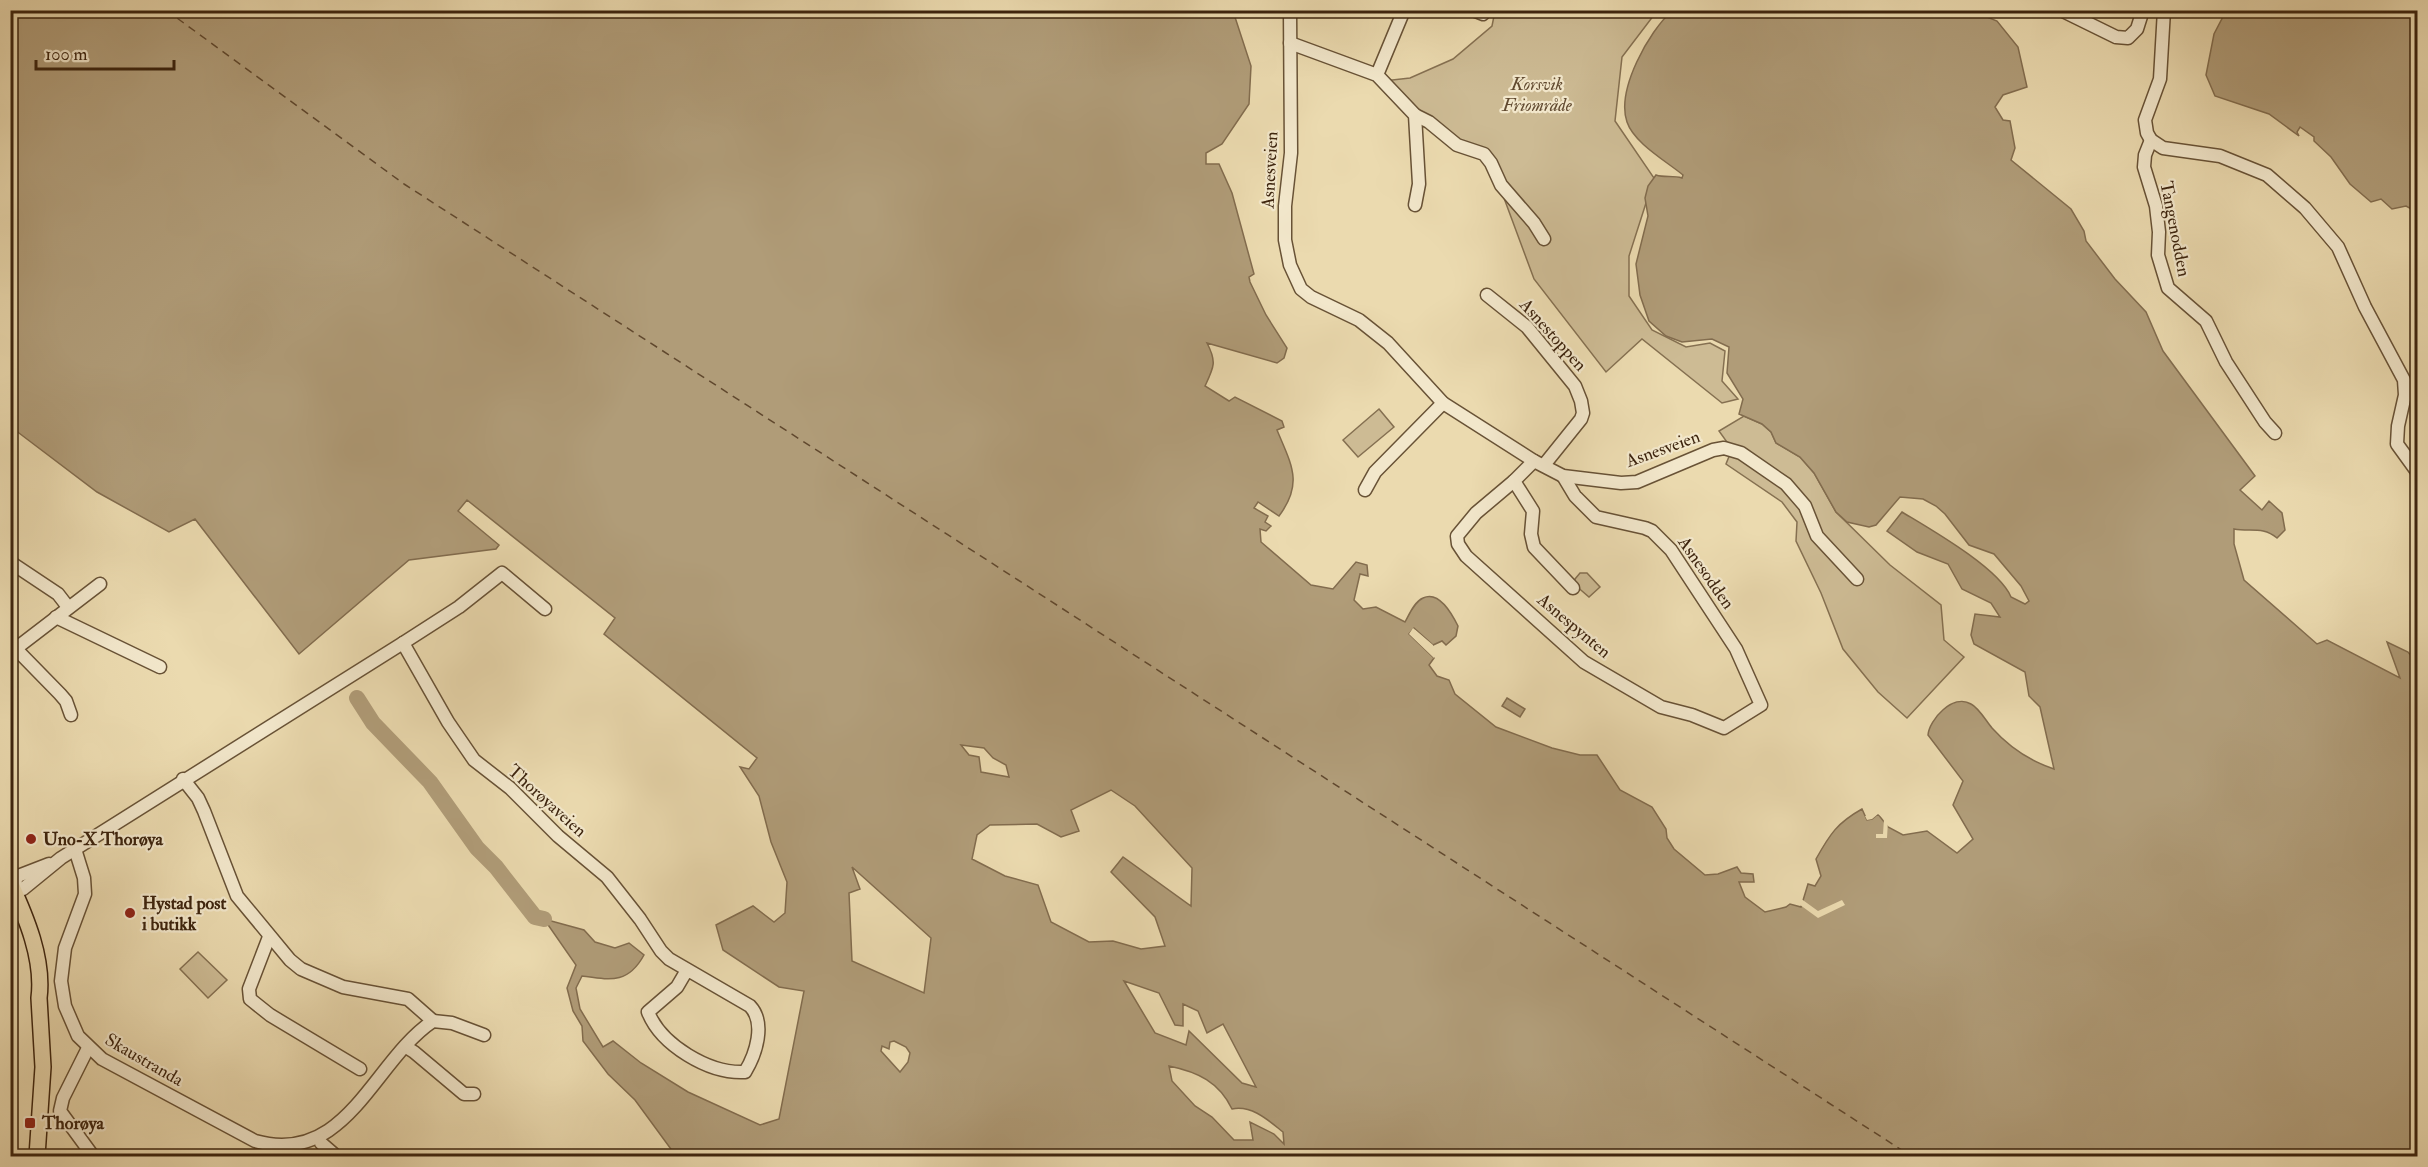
<svg xmlns="http://www.w3.org/2000/svg" width="2428" height="1167" font-family="'IM FELL Double Pica',serif">
<style>
.green{fill:#cdbb94;stroke:#857051;stroke-width:1.5}
.water{fill:#b09c78;stroke:#826c4e;stroke-width:1.5;fill-rule:evenodd}
.pier{fill:#ebdaaf}
.lines{fill:none;stroke-linecap:round;stroke-linejoin:round}
.river{stroke:#b09c78;stroke-width:16}
.ferry{stroke:#60482e;stroke-width:1.5;stroke-dasharray:8 6;stroke-linecap:butt}
.minor-casing{stroke:#685236;stroke-width:15}
.major-casing{stroke:#3d240e;stroke-width:18}
.minor{stroke:#f2e7cb;stroke-width:12}
.major{stroke:#ebdaaf;stroke-width:15}
.poi-dot{fill:#8f2418;stroke:#f2e7cb;stroke-width:2}
.labels{text-anchor:middle;dominant-baseline:central;stroke-width:4.5;stroke-linejoin:round;paint-order:stroke}
.park-label{font-size:18px;font-style:italic;fill:#614a30;stroke:#f2e7cb}
.street-label{font-size:18px;fill:#3d240e;stroke:#f2e7cb}
.poi-label{font-size:18px;font-weight:bold;fill:#3d240e;stroke:#f2e7cb;text-anchor:start}
</style>
<rect width="100%" height="100%" fill="#ebdaaf"/>
<filter id="stains"><feTurbulence type="fractalNoise" baseFrequency=".00333" numOctaves="4"/><feColorMatrix values="0 0 0 0 .2 0 0 0 0 .09 0 0 0 0 .02 0 0 0 .5 -.17"/></filter>
<radialGradient id="worn" r=".72"><stop offset=".6" stop-color="#630" stop-opacity="0"/><stop offset="1" stop-color="#630" stop-opacity=".3"/></radialGradient>
<!-- green -->
<g class="green">
<path d="M1495,11H1657L1622,57L1615,121L1654,178L1629,256V296L1652,330L1686,347L1710,343L1725,351L1722,381L1738,399L1722,403L1642,339L1606,372L1534,279L1491,163L1461,148L1383,81L1410,78L1453,59L1492,26Z"/>
<path d="M1379,409L1394,427L1358,457L1343,440Z"/>
<path d="M1744,416L1762,424L1771,432L1776,443L1800,457L1814,473L1836,512L1890,565L1941,605L1944,640L1964,657L1907,718L1878,692L1843,649L1821,593L1796,541L1797,522L1782,502L1726,464L1732,449L1719,431Z"/>
<path d="M1580,573H1587L1600,587L1589,597L1575,585V579Z"/>
<path d="M198,952L227,980L208,998L180,969Z"/>
</g>
<!-- water -->
<g class="water">
<path d="M1970,10L1997,21L2018,47L2027,87L2003,95L1995,107L2003,120L2010,121L2015,148L2011,160L2071,209L2084,231L2086,241L2115,279L2146,312L2163,351L2255,476L2240,490L2262,510L2269,501L2282,513L2285,530L2277,538C2263,526 2250,532 2234,529V544L2244,580L2317,644L2327,640L2400,678L2387,642L2408,652L2417,663V1156H676L635,1100L608,1074L583,1041L582,1026L573,1011L567,988L576,965L544,919L584,930L595,942L615,948L629,943L644,955C628,984 611,980 582,976L576,988L580,1009L603,1047L613,1041L641,1063L688,1092L760,1125L779,1119L804,991L779,987L723,950L716,925L753,906L774,922L785,913L787,882L771,842L759,796L740,767L749,769L757,758L604,634L615,618L467,500L458,511L499,545L496,549L409,560L299,654L195,519L169,532L97,492L11,427L10,11H1233L1251,66L1249,104L1222,144L1206,153V164H1219L1232,193L1254,274L1249,277L1250,282L1266,315L1287,348L1284,358L1277,363L1207,343C1217,362 1214,367 1205,386L1229,401L1235,397L1282,421L1284,427L1277,430C1291,464 1304,483 1279,516L1258,502L1254,508L1268,516L1265,522L1271,526L1266,531L1260,529L1261,542L1311,585L1333,589L1356,562L1367,565L1368,576L1360,574L1354,600L1363,609L1376,607L1405,622C1409,615 1414,602 1423,598C1439,590 1452,614 1458,626L1456,636L1446,645L1442,641L1433,645L1414,628L1409,634L1434,658L1429,665L1437,676L1449,680L1455,694L1496,727L1552,748L1580,755H1597L1620,790L1652,807L1666,829L1667,838L1674,849L1705,875L1718,874L1737,867L1741,873L1753,874L1754,882H1739L1745,897L1765,912L1786,907L1790,904L1801,907L1808,884L1815,886L1821,876L1816,859C1830,834 1837,823 1862,809L1867,820L1872,819L1878,814L1888,827L1903,835L1927,831L1957,853L1973,839L1953,805L1963,781L1928,735C1929,720 1953,693 1971,704C1979,708 1986,721 1992,728C2009,747 2030,761 2054,769L2040,707L2029,696L2025,672L1974,644L1971,635L1975,614L2000,617L1991,603L1962,589L1948,564L1917,552L1887,531L1902,512C1930,529 1999,568 2011,597L2025,604L2029,601L2021,586L1994,554L1969,545L1945,514L1936,506L1923,499L1900,497L1876,525L1869,527L1847,522L1836,512L1814,473L1800,457L1776,443L1771,432L1762,424L1739,414L1743,399L1727,373L1729,347L1712,339L1682,342L1666,336L1649,321L1640,295L1636,264L1648,216L1645,198L1648,186L1656,175C1665,178 1673,175 1682,178L1683,175C1666,161 1634,143 1627,122C1616,90 1649,31 1672,11ZM961,745L984,748L993,758L1006,765L1009,777L981,772L979,757L969,755ZM1111,790L1135,806L1192,868L1191,906L1123,857L1111,872L1155,917L1165,946L1141,949L1113,941L1089,942L1051,922L1038,885L1005,876L972,859L977,835L990,825L1037,824L1061,837L1079,831L1071,810ZM852,867L931,938L924,993L852,961L849,893L860,889ZM1124,981L1159,993L1175,1025L1183,1026V1004L1198,1011L1207,1033L1223,1024L1256,1087L1242,1083L1189,1031L1186,1045L1155,1033ZM894,1041L906,1047L910,1053L908,1062L900,1072L881,1051L882,1046L889,1049L890,1042ZM1169,1066C1198,1072 1219,1082 1232,1109C1252,1105 1268,1120 1283,1132L1284,1144L1274,1134L1250,1122L1253,1140H1234L1212,1117L1195,1106L1172,1081Z"/>
<path d="M2250,10L2417,11V212L2406,206L2392,209L2381,199L2371,202L2350,184L2331,157L2314,141V137L2300,127L2297,132L2299,136L2269,114L2215,96L2206,75L2214,34L2226,11L2244,17Z"/>
<path d="M1507,698L1525,709L1520,717L1502,706Z"/>
</g>
<!-- pier -->
<g class="pier">
<path d="M1413,628L1433,645V648L1413,634L1434,653V658L1409,634Z"/>
<path d="M1877,811L1888,821L1887,838H1876V834H1883L1884,819L1878,814L1872,819L1867,820L1865,816H1870Z"/>
<path d="M1800,898L1818,911L1842,900L1845,905L1818,918L1796,902L1799,903Z"/>
</g>
<g class="lines">
<!-- river -->
<path class="river" d="M357,698L373,723L430,782L477,848L496,867L535,917L544,919"/>
<!-- ferry -->
<path class="ferry" d="M166,10L404,184L1911,1156"/>
<!-- minor casing -->
<g class="minor-casing">
<g id="minor">
<path d="M1290,10L1291,153L1285,206V240L1290,265L1301,289L1311,297L1359,320L1388,343L1443,403L1534,461L1563,476L1621,483L1637,482L1713,450L1724,448L1741,453L1786,484L1805,506L1817,536L1857,579"/>
<path d="M1473,10L1483,14"/>
<path d="M2061,10L2116,37L2128,38L2137,29L2143,10"/>
<path d="M2164,10L2160,79L2145,120L2147,133L2151,140L2163,148L2220,156L2267,175L2305,208L2338,247L2365,307L2404,380L2405,395L2398,426L2397,444L2418,473"/>
<path d="M1290,43L1377,75L1415,115L1419,184L1415,205"/>
<path d="M1377,75L1404,10"/>
<path d="M1415,115L1429,122L1457,145L1484,154L1491,163L1501,185L1534,223L1544,239"/>
<path d="M2151,140L2145,155L2144,167L2156,206L2159,232L2158,255L2168,288L2206,321L2226,362L2265,422L2275,433"/>
<path d="M1487,295L1527,327L1575,386L1581,401L1583,413L1581,419L1544,465"/>
<path d="M1534,461L1514,481L1533,511L1531,534L1534,547L1573,588"/>
<path d="M1514,481L1476,513L1457,536L1458,544L1466,556L1584,662L1661,707L1692,715L1724,728L1761,705L1736,649L1671,550L1652,531L1645,528L1596,517L1575,496L1563,476"/>
<path d="M1365,490L1375,472L1443,403"/>
<path d="M10,562L58,594L68,607"/>
<path d="M56,617L160,667"/>
<path d="M403,643L448,722L474,760L510,788L558,836L607,877L640,919L661,951L669,959L750,1006C766,1023 756,1054 745,1072C709,1074 661,1045 648,1012L677,987L687,970"/>
<path d="M16,649L60,694L66,701L71,715"/>
<path d="M10,653L100,584"/>
<path d="M183,779L198,798L204,811L237,896L290,960L301,969L343,987L408,999L433,1021"/>
<path d="M75,849L84,878L85,894L65,948L61,981L65,1006L78,1036L102,1059L255,1141C347,1167 373,1061 433,1021L452,1023L484,1035"/>
<path d="M13,886L23,889L61,858L403,643L459,607L502,573L545,609"/>
<path d="M10,890L18,876L49,864"/>
<path d="M269,937L249,989L250,999L270,1015L360,1069"/>
<path d="M406,1047L414,1052L464,1094H474"/>
<path d="M88,1048L63,1098L60,1111L93,1156"/>
<path d="M321,1143L336,1156"/>
</g>
</g>
<!-- major casing -->
<g class="major-casing">
<path id="major" d="M10,882C26,917 44,959 39,998L43,1067L37,1156"/>
</g>
<!-- minor -->
<use href="#minor" class="minor"/>
<!-- major -->
<use href="#major" class="major"/>
</g>
<!-- markers -->
<g class="poi-dot">
<circle cx="31" cy="839" r="6"/>
<circle cx="130" cy="913" r="6"/>
<rect x="24" y="1117" width="12" height="12" rx="3"/>
</g>
<g class="labels">
<!-- park labels -->
<g class="park-label">
<text x="1537" y="84">Korsvik<tspan x="1537" dy="21">Friområde</tspan></text>
</g>
<!-- street labels -->
<g class="street-label">
<text transform="translate(1270 170) rotate(-87)">Asnesveien</text>
<text transform="translate(2175 229) rotate(79)">Tangenodden</text>
<text transform="translate(1553 335) rotate(48)">Asnestoppen</text>
<text transform="translate(1663 449) rotate(-20)">Asnesveien</text>
<text transform="translate(1706 573) rotate(55)">Asnesodden</text>
<text transform="translate(1574 626) rotate(40)">Asnespynten</text>
<text transform="translate(547 801) rotate(42)">Thorøyaveien</text>
<text transform="translate(144 1060) rotate(30)">Skaustranda</text>
</g>
<!-- poi labels -->
<g class="poi-label">
<text x="43" y="839">Uno-X Thorøya</text>
<text x="142" y="903">Hystad post<tspan x="142" dy="21">i butikk</tspan></text>
<text x="42" y="1123">Thorøya</text>
</g>
</g>
<!-- margin -->
<rect width="2428" height="1167" fill="none" stroke="#ebdaaf" stroke-width="36"/>
<rect x="12" y="12" width="2404" height="1143" fill="none" stroke="#3d240e" stroke-width="3"/>
<rect x="18" y="18" width="2392" height="1131" fill="none" stroke="#3d240e" stroke-width="1.5"/>
<!-- scale -->
<path d="M36 60v9h138v-9" fill="none" stroke="#3d240e" stroke-width="3"/>
<text x="45" y="60" font-size="18" fill="#3d240e" stroke="#f2e7cb" stroke-width="4.5" paint-order="stroke">100 m</text>
<rect width="100%" height="100%" filter="url(#stains)"/>
<rect width="100%" height="100%" fill="url(#worn)"/>
</svg>
